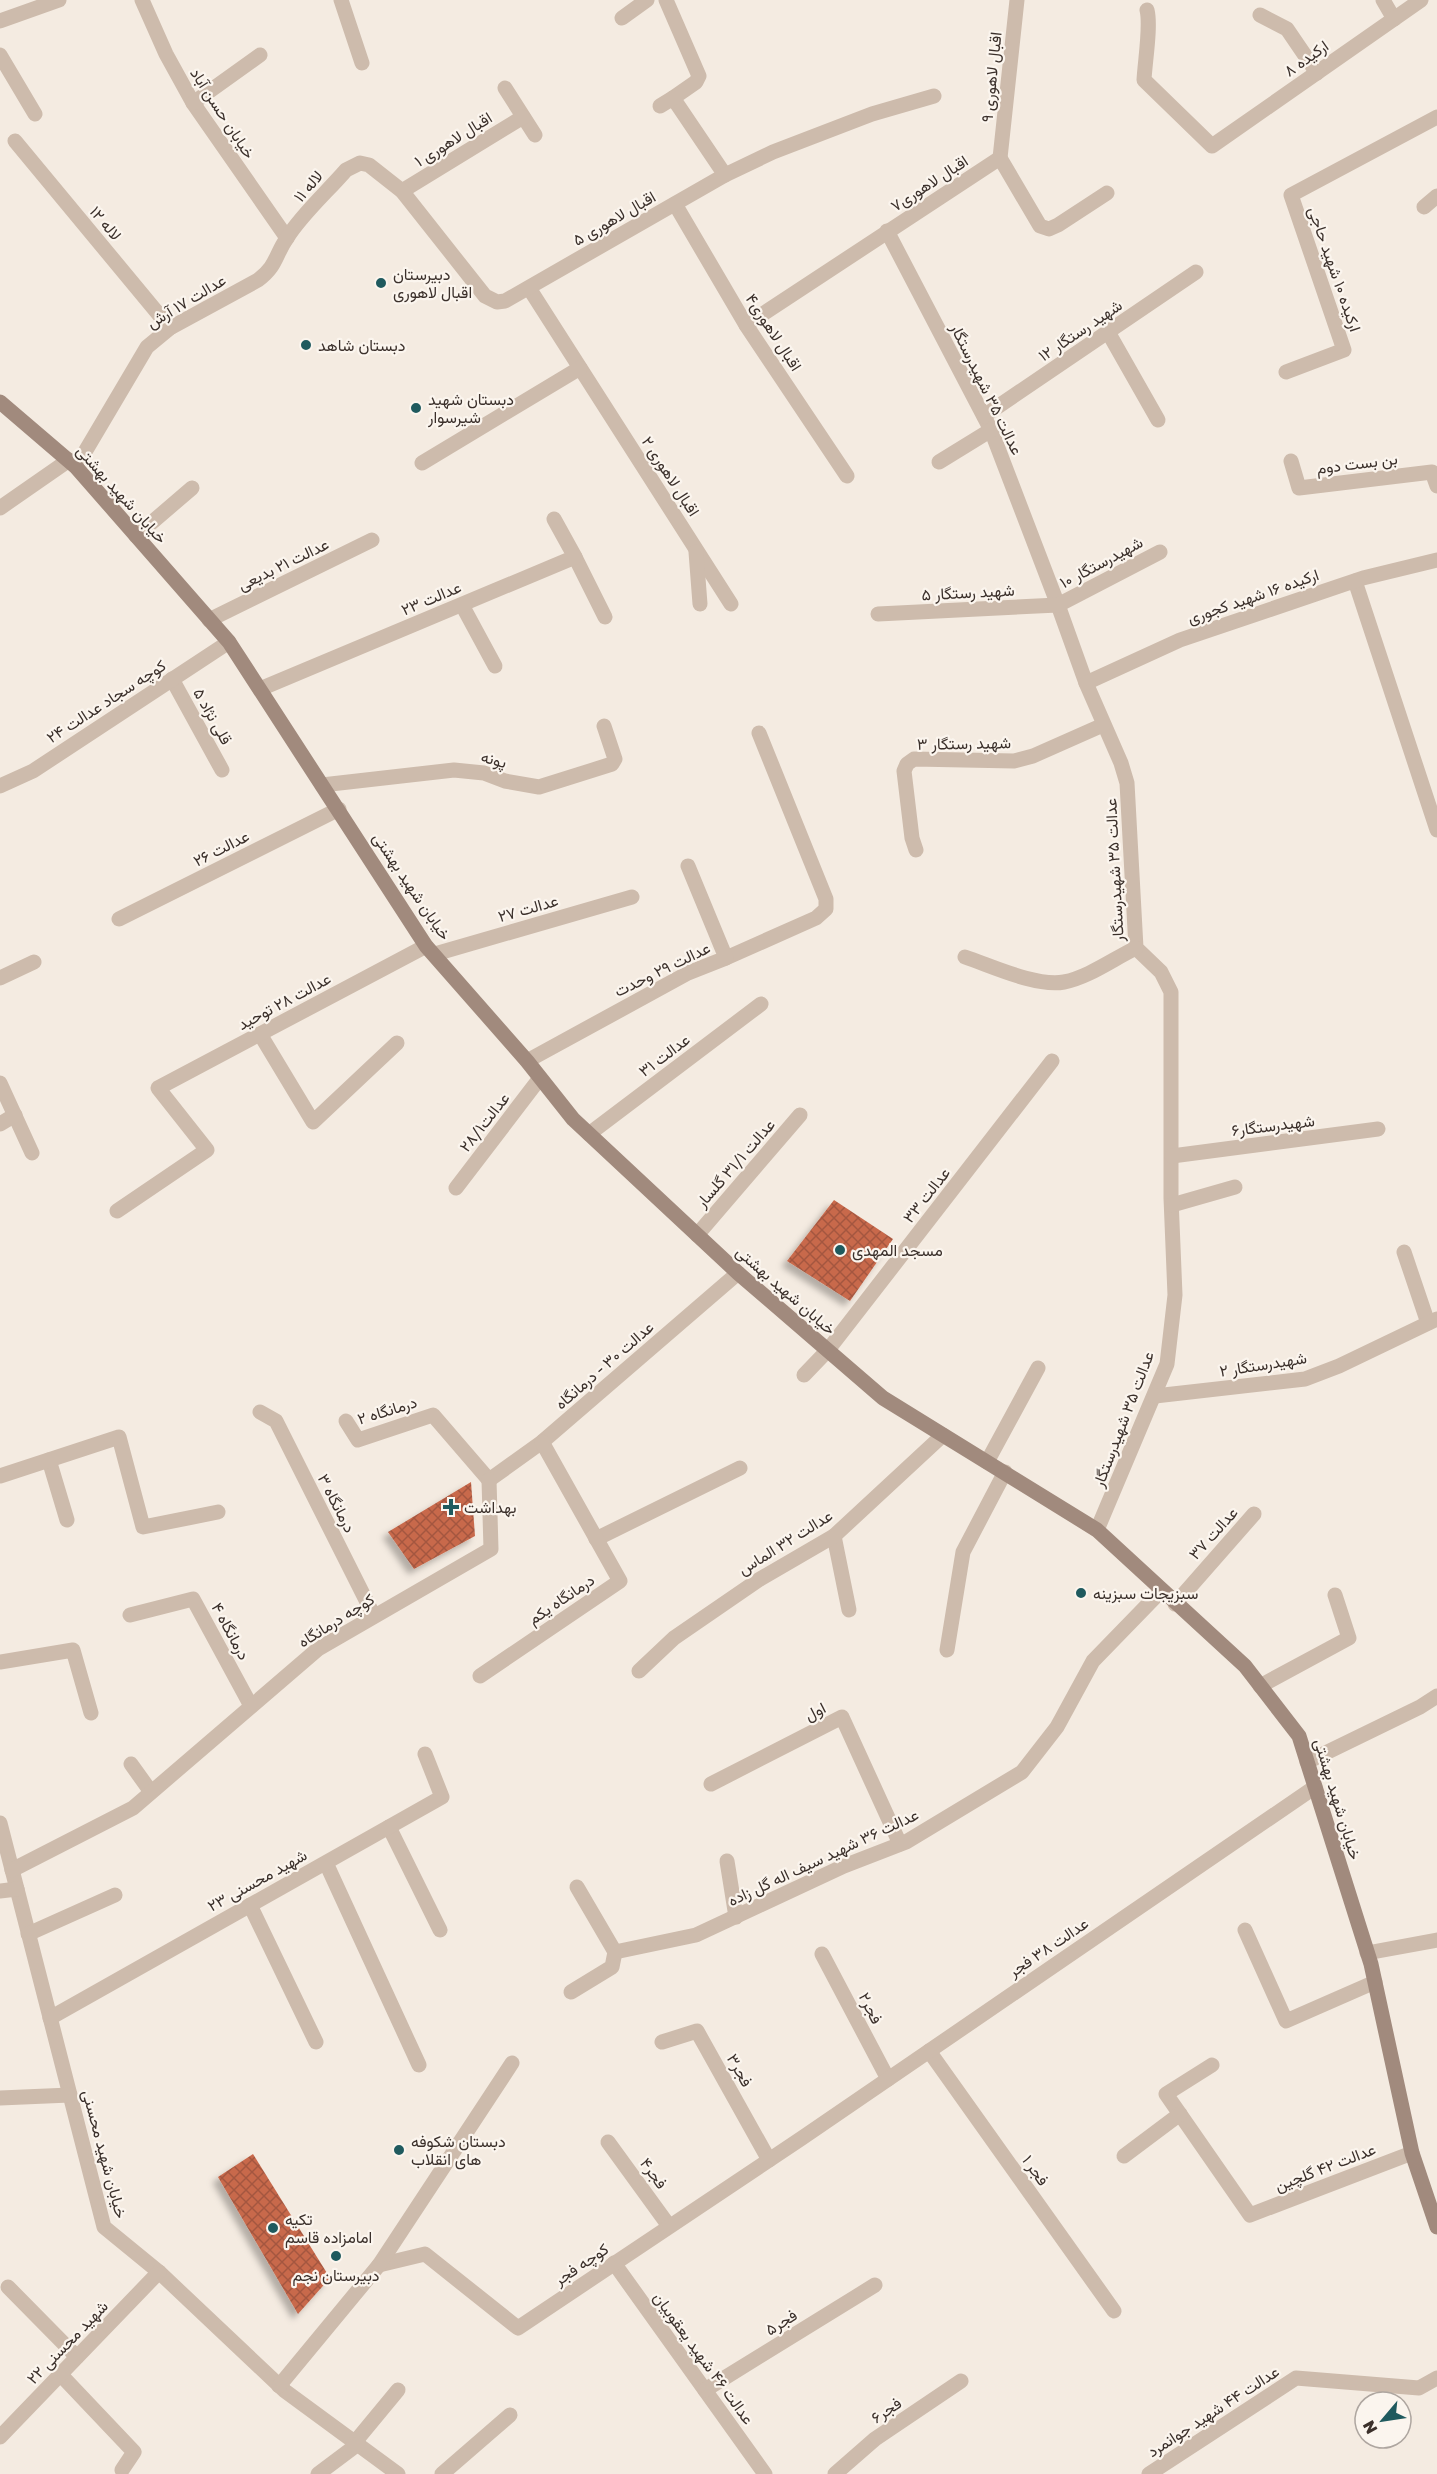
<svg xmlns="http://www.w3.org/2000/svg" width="1437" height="2474" font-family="'Golos Text',Vazirmatn,sans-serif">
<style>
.building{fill:url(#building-cross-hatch);filter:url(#shadow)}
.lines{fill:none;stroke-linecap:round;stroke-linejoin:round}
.street{stroke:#cdbbac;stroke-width:15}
.secondary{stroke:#a18a7d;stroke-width:15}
.poi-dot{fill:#1f5a5e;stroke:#fbf5ee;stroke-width:2}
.labels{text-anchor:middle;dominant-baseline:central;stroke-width:4.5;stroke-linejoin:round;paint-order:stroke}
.street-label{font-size:16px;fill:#3b302b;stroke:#fbf5ee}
.poi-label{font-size:16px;fill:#3b302b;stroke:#fbf5ee;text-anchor:start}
</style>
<defs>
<pattern id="building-cross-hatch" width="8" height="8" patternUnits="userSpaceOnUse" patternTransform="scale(1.5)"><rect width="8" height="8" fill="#c8694b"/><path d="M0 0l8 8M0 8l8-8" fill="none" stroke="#a4573f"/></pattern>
<filter id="shadow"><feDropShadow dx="-5.5" dy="5.5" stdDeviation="3" flood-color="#0004"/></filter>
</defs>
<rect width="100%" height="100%" fill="#f4ebe1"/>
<!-- building -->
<g class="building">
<path d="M834,1200L893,1239L850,1301L787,1261Z"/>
<path d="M471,1482L475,1536L414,1569L388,1532Z"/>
<path d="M253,2154L330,2278L298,2314L218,2177Z"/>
</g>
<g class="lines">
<!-- street -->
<g class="street">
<path d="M142,0L166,54L193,103L287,238"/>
<path d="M341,0L362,63"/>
<path d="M666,0L699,76L696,82L673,98L725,175"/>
<path d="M1383,0L1394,19"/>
<path d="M1147,10C1151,26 1145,61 1144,80L1212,146L1421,0"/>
<path d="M1260,15L1287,29L1317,73"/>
<path d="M622,18L647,0"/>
<path d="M0,21L59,0"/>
<path d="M0,55L35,114"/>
<path d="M505,88L535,135"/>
<path d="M193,103L260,55"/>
<path d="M660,106L673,98"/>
<path d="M15,141L170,328"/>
<path d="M1000,158L1017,0"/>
<path d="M402,191L523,117"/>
<path d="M675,204L746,325L847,476"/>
<path d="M1424,207L1437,196"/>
<path d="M887,231L991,430L1058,605L1086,683L1121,763L1127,783L1136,948L1161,972L1171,992V1198L1175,1295L1167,1364L1097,1530"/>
<path d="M529,288L731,604"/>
<path d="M746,325L1000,158L1040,226L1049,229L1058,225L1107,193"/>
<path d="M1108,332L1158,420"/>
<path d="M1286,372L1344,350L1291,195L1437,117"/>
<path d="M984,416L1196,272"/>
<path d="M1291,461L1299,488L1432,472L1437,486"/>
<path d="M939,462L991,430"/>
<path d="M422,463L580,368"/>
<path d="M76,467L147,347L170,328L258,280C277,266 275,255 287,238C301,215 328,191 346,170L360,163L369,165L402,191L485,296L497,302L505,301L725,175L773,152L872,114L934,96"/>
<path d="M0,508L69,460"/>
<path d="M136,536L192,488"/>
<path d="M696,552L700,604"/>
<path d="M575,557L605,617"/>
<path d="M1355,581L1437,830"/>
<path d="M462,605L495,666"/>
<path d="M878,614L1058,605L1160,552"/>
<path d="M209,620L372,540"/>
<path d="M172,679L222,770"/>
<path d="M1086,683L1180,640L1363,578L1437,560"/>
<path d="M260,689L575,557L554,519"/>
<path d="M322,785L454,770L484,773L505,781L539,787L612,764L615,759L604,726"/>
<path d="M0,786L33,771L229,642"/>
<path d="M916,850L912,838L904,771L907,764L914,759L1014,761L1033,756L1103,725"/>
<path d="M119,919L339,809"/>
<path d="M435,954L632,897"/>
<path d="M965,957C992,966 1036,987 1064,982C1089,977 1113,959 1136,948"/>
<path d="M726,958L816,918L826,909V899L759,733"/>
<path d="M0,978L34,962"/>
<path d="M260,1034L313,1122L397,1043"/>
<path d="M527,1061L688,973L726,958L688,866"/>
<path d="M0,1083L32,1153"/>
<path d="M0,1124L15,1115"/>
<path d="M589,1134L761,1004"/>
<path d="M1172,1156L1378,1129"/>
<path d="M456,1188L540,1078"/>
<path d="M1172,1205L1235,1187"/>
<path d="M117,1211L207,1150L158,1088L426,946"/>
<path d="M697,1235L800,1115"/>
<path d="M1404,1252L1428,1323"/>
<path d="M804,1375L828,1350L1052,1061"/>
<path d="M1155,1396L1305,1379L1339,1366L1437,1319"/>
<path d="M260,1412L276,1421L374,1616"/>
<path d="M346,1421L358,1440L433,1415L489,1480"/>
<path d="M49,1460L67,1520"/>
<path d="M987,1462L1038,1368"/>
<path d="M0,1476L119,1437L143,1527L218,1512"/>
<path d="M489,1480L542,1442L738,1273"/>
<path d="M834,1536L849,1610"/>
<path d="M596,1539L740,1468"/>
<path d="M1175,1604L1254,1514"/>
<path d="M130,1615L193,1599L251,1706"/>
<path d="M947,1650L963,1552L1005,1472"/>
<path d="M0,1662L73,1650L91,1713"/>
<path d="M639,1671L674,1638L760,1579L834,1536L943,1435"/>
<path d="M480,1676L620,1581L542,1442"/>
<path d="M1260,1686L1349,1638L1335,1595"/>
<path d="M1307,1762L1420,1707L1437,1696"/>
<path d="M131,1764L151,1792"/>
<path d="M711,1784L842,1717L900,1844"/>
<path d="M0,1823L104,2227L159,2272L285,2391L398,2474"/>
<path d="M389,1827L440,1930"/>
<path d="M727,1861L736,1917"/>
<path d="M326,1863L419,2065"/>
<path d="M12,1870L133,1808L318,1649L491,1549L489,1480"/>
<path d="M0,1891L17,1889"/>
<path d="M250,1905L316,2042"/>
<path d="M1245,1930L1286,2021L1375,1982"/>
<path d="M28,1934L115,1895"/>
<path d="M615,1952L696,1935L844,1866L906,1842L1022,1772L1057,1727L1093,1661L1161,1591"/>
<path d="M1367,1953L1437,1940"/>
<path d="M822,1954L888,2079"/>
<path d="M571,1992L612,1967L615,1952L577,1887"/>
<path d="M50,2018L442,1797L425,1754"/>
<path d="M662,2042L697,2031L769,2160"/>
<path d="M929,2051L1114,2311"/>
<path d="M1212,2065L1166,2094L1250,2215L1412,2153"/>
<path d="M0,2098L70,2095"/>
<path d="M608,2142L669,2226"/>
<path d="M1124,2156L1180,2114"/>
<path d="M614,2263L765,2474"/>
<path d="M379,2265L425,2254L518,2328L802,2138L1315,1787"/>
<path d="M8,2287L77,2357"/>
<path d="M60,2374L134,2452L122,2470"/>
<path d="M279,2386L379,2265L512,2063"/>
<path d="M705,2390L875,2285"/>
<path d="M0,2437L159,2272"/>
<path d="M355,2442L398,2390"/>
<path d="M318,2474L358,2444"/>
<path d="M442,2474L510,2415"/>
<path d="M835,2474L875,2439L961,2381"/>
<path d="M1149,2474L1296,2378L1419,2388L1437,2378"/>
</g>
<!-- secondary -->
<path class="secondary" d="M0,402L76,467L229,642L426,946L527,1061L573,1119L738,1273L883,1398L1097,1530L1245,1666L1299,1736L1371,1964L1412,2153L1437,2227"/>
</g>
<!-- markers -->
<g class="poi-dot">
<circle cx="381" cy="283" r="6"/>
<circle cx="306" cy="345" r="6"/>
<circle cx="416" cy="408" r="6"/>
<circle cx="840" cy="1250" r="6"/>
<path d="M448 1498h6v6h6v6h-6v6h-6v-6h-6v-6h6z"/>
<circle cx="1081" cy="1593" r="6"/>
<circle cx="399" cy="2150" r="6"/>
<circle cx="273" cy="2228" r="6"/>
<circle cx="336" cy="2256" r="6"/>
</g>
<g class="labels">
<!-- street labels -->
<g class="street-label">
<text transform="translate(1306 58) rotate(-35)">ارکیده ۸</text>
<text transform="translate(991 77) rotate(-84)">اقبال لاهوری ۹</text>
<text transform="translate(223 113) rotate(57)">خیابان حسن آباد</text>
<text transform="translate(453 139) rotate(-32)">اقبال لاهوری ۱</text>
<text transform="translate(929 183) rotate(-33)">اقبال لاهوری۷</text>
<text transform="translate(308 186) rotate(-49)">لاله ۱۱</text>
<text transform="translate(614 218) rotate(-30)">اقبال لاهوری ۵</text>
<text transform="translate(106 223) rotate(50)">لاله ۱۲</text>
<text transform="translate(1335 269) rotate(71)">ارکیده ۱۰ شهید حاجی</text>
<text transform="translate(186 301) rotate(-31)">عدالت ۱۷ آرش</text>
<text transform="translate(1080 330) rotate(-34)">شهید رستگار ۱۲</text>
<text transform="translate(774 332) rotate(57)">اقبال لاهوری۴</text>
<text transform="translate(987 389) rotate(64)">عدالت ۳۵ شهیدرستگار</text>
<text transform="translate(1357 463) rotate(-7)">بن بست دوم</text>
<text transform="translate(671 476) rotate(57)">اقبال لاهوری ۲</text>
<text transform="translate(122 494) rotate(48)">خیابان شهید بهشتی</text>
<text transform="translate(1101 562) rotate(-28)">شهیدرستگار ۱۰</text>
<text transform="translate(283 564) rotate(-26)">عدالت ۲۱ بدیعی</text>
<text transform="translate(968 592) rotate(-3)">شهید رستگار ۵</text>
<text transform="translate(1253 596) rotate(-19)">ارکیده ۱۶ شهید کجوری</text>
<text transform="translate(431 598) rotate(-23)">عدالت ۲۳</text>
<text transform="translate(106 701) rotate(-33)">کوچه سجاد عدالت ۲۴</text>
<text transform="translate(213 716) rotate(61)">قلی نژاد ۵</text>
<text transform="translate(964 743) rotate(-1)">شهید رستگار ۳</text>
<text transform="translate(494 759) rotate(15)">پونه</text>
<text transform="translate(221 848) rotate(-27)">عدالت ۲۶</text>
<text transform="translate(1114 870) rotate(-93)">عدالت ۳۵ شهیدرستگار</text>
<text transform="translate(412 886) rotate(56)">خیابان شهید بهشتی</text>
<text transform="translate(528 908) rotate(-16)">عدالت ۲۷</text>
<text transform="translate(662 969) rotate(-26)">عدالت ۲۹ وحدت</text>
<text transform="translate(284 1001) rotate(-28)">عدالت ۲۸ توحید</text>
<text transform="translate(664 1055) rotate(-37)">عدالت ۳۱</text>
<text transform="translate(484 1122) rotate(-52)">عدالت۲۸/۱</text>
<text transform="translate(1273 1125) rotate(-7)">شهیدرستگار۶</text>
<text transform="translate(735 1163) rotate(-49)">عدالت ۳۱/۱ گلسار</text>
<text transform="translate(926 1195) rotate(-52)">عدالت ۳۳</text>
<text transform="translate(786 1290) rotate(41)">خیابان شهید بهشتی</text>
<text transform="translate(1263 1364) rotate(-9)">شهیدرستگار ۲</text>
<text transform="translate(604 1365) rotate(-41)">عدالت ۳۰ - درمانگاه</text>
<text transform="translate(387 1410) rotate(-17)">درمانگاه ۲</text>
<text transform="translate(1123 1419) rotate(-69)">عدالت ۳۵ شهیدرستگار</text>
<text transform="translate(337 1503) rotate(63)">درمانگاه ۳</text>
<text transform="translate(1213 1533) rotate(-48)">عدالت ۳۷</text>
<text transform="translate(785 1542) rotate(-32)">عدالت ۳۲ الماس</text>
<text transform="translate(561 1599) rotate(-34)">درمانگاه یکم</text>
<text transform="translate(336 1620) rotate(-32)">کوچه درمانگاه</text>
<text transform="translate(231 1631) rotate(62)">درمانگاه ۴</text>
<text transform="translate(815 1711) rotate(-27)">اول</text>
<text transform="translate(1338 1799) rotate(73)">خیابان شهید بهشتی</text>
<text transform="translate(823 1857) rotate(-25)">عدالت ۳۶ شهید سیف اله گل زاده</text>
<text transform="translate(257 1880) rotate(-29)">شهید محسنی ۲۳</text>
<text transform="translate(1048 1947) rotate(-34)">عدالت ۳۸ فجر</text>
<text transform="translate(871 2008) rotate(63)">فجر۲</text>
<text transform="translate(740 2070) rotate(61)">فجر۳</text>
<text transform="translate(105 2154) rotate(75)">خیابان شهید محسنی</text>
<text transform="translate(1325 2167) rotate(-21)">عدالت ۴۲ گلچین</text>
<text transform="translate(1036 2170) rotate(55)">فجر ۱</text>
<text transform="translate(654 2173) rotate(54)">فجر۴</text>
<text transform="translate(581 2264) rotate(-34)">کوچه فجر</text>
<text transform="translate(781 2322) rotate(-32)">فجر۵</text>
<text transform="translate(67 2342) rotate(-46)">شهید محسنی ۲۲</text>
<text transform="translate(704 2358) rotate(54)">عدالت ۴۶ شهید یعقوبیان</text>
<text transform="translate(886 2410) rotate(-34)">فجر۶</text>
<text transform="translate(1213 2411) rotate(-33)">عدالت ۴۴ شهید جوانمرد</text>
</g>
<!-- poi labels -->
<g class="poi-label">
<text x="393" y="274">دبیرستان<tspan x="393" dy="18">اقبال لاهوری</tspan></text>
<text x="318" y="345">دبستان شاهد</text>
<text x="428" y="399">دبستان شهید<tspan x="428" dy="18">شیرسوار</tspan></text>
<text x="852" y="1250">مسجد المهدی</text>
<text x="464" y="1507">بهداشت</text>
<text x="1093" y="1593">سبزیجات سبزینه</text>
<text x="411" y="2141">دبستان شکوفه<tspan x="411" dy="18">های انقلاب</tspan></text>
<text x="285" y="2219">تکیه<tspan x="285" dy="18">امامزاده قاسم</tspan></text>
<text x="336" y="2275" text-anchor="middle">دبیرستان نجم</text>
</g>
</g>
<!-- north arrow -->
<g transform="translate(1383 2420) rotate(241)"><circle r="28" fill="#fbf5ee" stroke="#aea6a0" stroke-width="1.5"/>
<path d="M0-4.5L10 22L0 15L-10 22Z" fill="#1f5a5e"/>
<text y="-9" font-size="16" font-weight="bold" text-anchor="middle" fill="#3b302b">N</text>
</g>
</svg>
